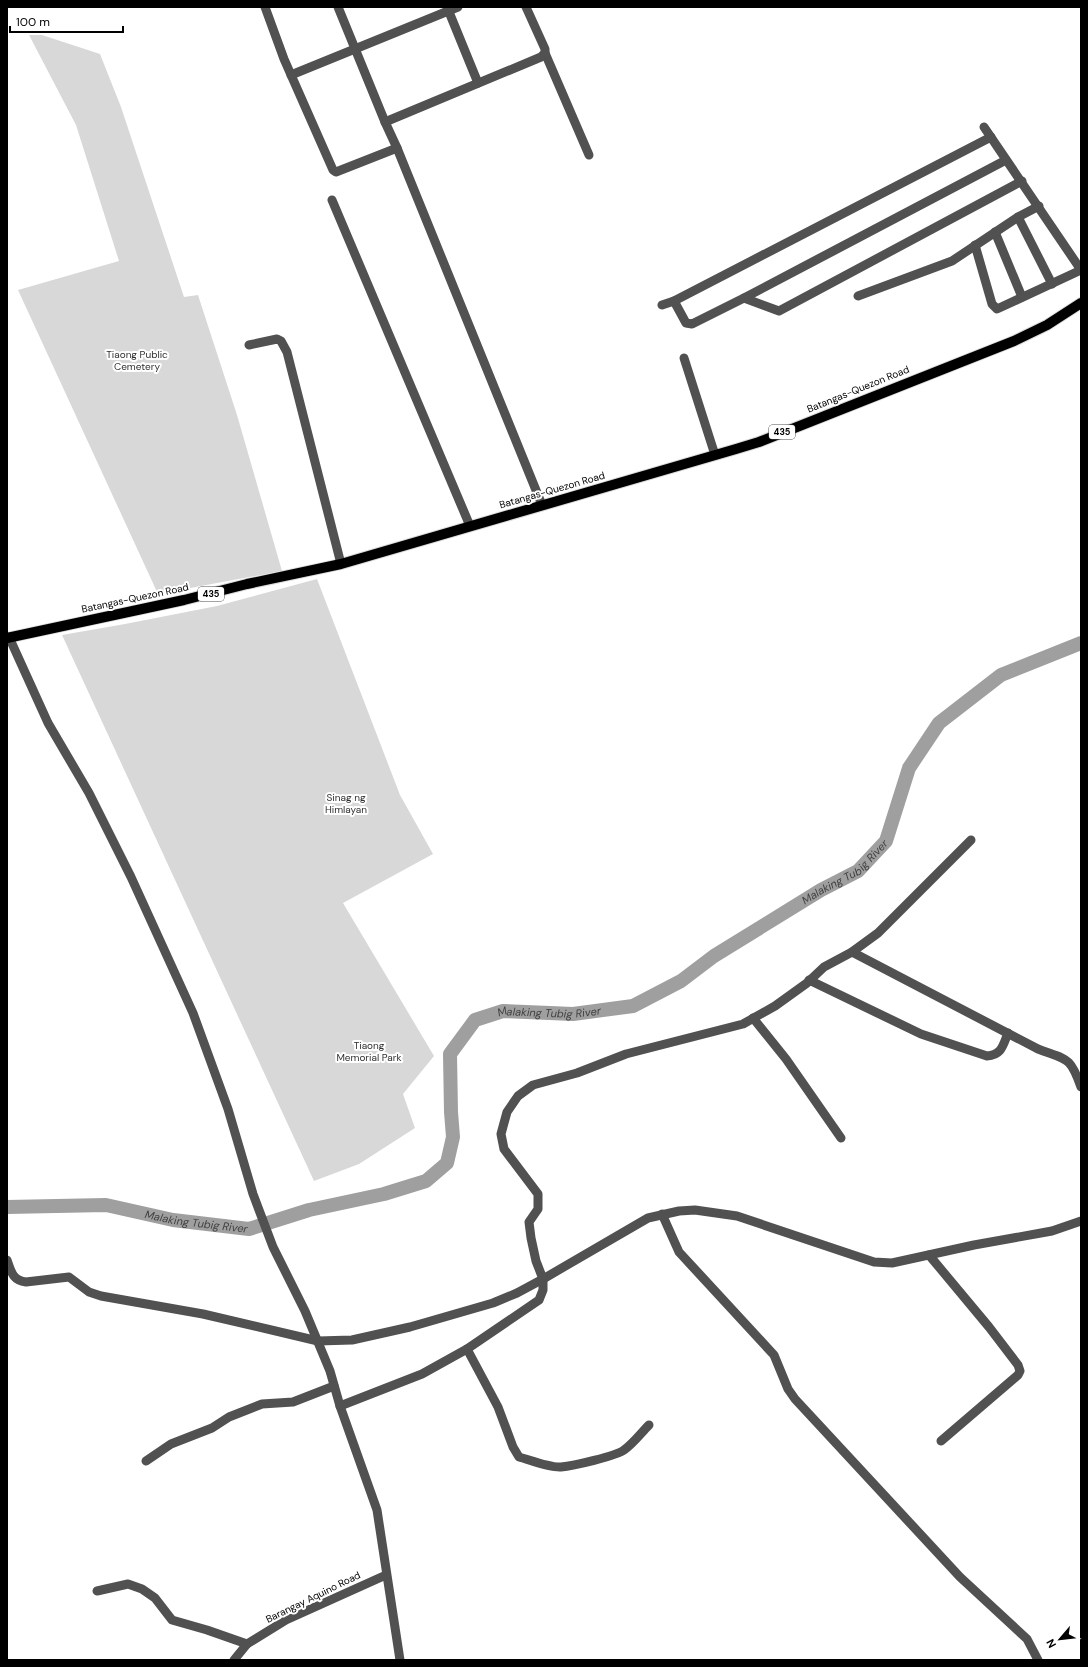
<svg xmlns="http://www.w3.org/2000/svg" width="1088" height="1667" font-family="'DM Sans',sans-serif">
<style>
.green{fill:#d8d8d8}
.lines{fill:none;stroke-linecap:round;stroke-linejoin:round}
.river{stroke:#9f9f9f;stroke-width:14}
.major-casing{stroke:#dbdbdb;stroke-width:12}
.minor{stroke:#515151;stroke-width:9}
.major{stroke:#000;stroke-width:10}
.labels{text-anchor:middle;dominant-baseline:central;stroke-width:4;stroke-linejoin:round;paint-order:stroke}
.shield{fill:#fff;stroke:#4c4c4c;stroke-width:1}
.shield-label{font-size:9px;font-weight:bold;fill:#000}
.park-label{font-size:10px;fill:#2f2f2f;stroke:#fff}
.street-label{font-size:10px;fill:#000;stroke:#fff}
.water-label{font-size:11px;font-style:italic;fill:#404040;stroke:#fff}
</style>
<rect width="100%" height="100%" fill="#fff"/>
<!-- green -->
<g class="green">
<path d="M29,35H42L100,54L121,107L184,297L198,295L237,415L282,571L158,594L18,290L119,261L76,125Z"/>
<path d="M317,579L400,795L433,854L343,903L434,1056L403,1094L415,1128L359,1164L314,1181L62,635L125,624L217,606Z"/>
</g>
<g class="lines">
<!-- river -->
<path class="river" id="s1" d="M7,1207L106,1205L173,1220L249,1229L309,1210L384,1194L426,1181L447,1163L453,1137L451,1112L450,1054L475,1020L503,1011L573,1014L633,1006L681,981L714,956L821,890L858,871L886,841L909,768L939,723L1001,675L1081,643"/>
<!-- major casing -->
<g class="major-casing">
<path id="major" d="M7,638L184,600L247,584L341,564L736,449L759,442L1014,341L1047,325L1081,303"/>
</g>
<!-- minor -->
<g class="minor">
<path d="M265,7L284,59L333,170L336,172L397,148L542,505"/>
<path d="M338,7L385,122"/>
<path d="M447,7L478,83"/>
<path d="M545,53L589,155"/>
<path d="M291,75L458,7"/>
<path d="M984,127L1081,270"/>
<path d="M397,148L385,122L541,57L545,53V49L526,7"/>
<path d="M332,200L470,526"/>
<path d="M1018,217L1052,284"/>
<path d="M995,232L1022,297"/>
<path d="M975,245L992,304L997,309L1081,270"/>
<path d="M858,296L952,261L1018,217L1039,206"/>
<path d="M744,298L779,311L1022,181"/>
<path d="M674,301L686,323L692,324L744,298L1006,160"/>
<path d="M662,305L674,301L991,137"/>
<path d="M249,345L277,339L281,341L287,352L341,564"/>
<path d="M684,358L715,455"/>
<path d="M9,637L48,723L89,793L131,877L193,1013L228,1109L253,1194L273,1247L305,1311L330,1371L340,1406L377,1510L400,1660"/>
<path d="M852,952L1038,1049C1067,1060 1070,1056 1081,1087"/>
<path d="M809,980L921,1034L987,1056C1002,1055 1003,1045 1008,1033"/>
<path d="M753,1018L786,1059L841,1138"/>
<path d="M662,1214L679,1252L774,1355L788,1389L795,1399L960,1577L1027,1639L1038,1660"/>
<path d="M929,1255L989,1327L1018,1365L1020,1371L1018,1375L941,1441"/>
<path d="M7,1260C11,1271 12,1280 26,1282L69,1277L89,1292L101,1296L203,1314L318,1341L352,1340L410,1327L493,1303L517,1293L543,1279L648,1218L679,1211L695,1210L737,1216L874,1262L892,1263L974,1245L1052,1231L1081,1221"/>
<path d="M467,1349L498,1407L513,1447L519,1457C530,1460 550,1468 561,1467C573,1466 616,1456 624,1450C633,1444 641,1433 649,1425"/>
<path d="M340,1406L422,1374L467,1349L539,1300L543,1290V1279L536,1261L531,1238L529,1222L538,1209V1194L504,1149L501,1134L507,1112L518,1096L533,1085L577,1073L626,1054L743,1024L775,1006L807,983L824,967L852,952L878,933L971,840"/>
<path d="M146,1461L171,1444L212,1428L229,1417L262,1404L293,1402L334,1386"/>
<path d="M97,1591L128,1584L142,1589L155,1598L172,1620L207,1630L247,1644"/>
<path d="M234,1660L247,1644L286,1620L386,1575"/>
</g>
<!-- major -->
<use href="#major" class="major"/>
</g>
<g class="labels">
<!-- shield labels -->
<g class="shield">
<rect x="769" y="425" width="26" height="14" rx="3"/>
<rect x="198" y="587" width="26" height="14" rx="3"/>
</g>
<g class="shield-label">
<text x="782" y="432">435</text>
<text x="211" y="594">435</text>
</g>
<!-- park labels -->
<g class="park-label">
<text x="137" y="354">Tiaong Public<tspan x="137" dy="12">Cemetery</tspan></text>
<text x="346" y="797">Sinag ng<tspan x="346" dy="12">Himlayan</tspan></text>
<text x="369" y="1045">Tiaong<tspan x="369" dy="12">Memorial Park</tspan></text>
</g>
<!-- street labels -->
<g class="street-label">
<text transform="translate(858 389) rotate(-22)">Batangas-Quezon Road</text>
<text transform="translate(552 490) rotate(-16)">Batangas-Quezon Road</text>
<text transform="translate(135 598) rotate(-12)">Batangas-Quezon Road</text>
<text transform="translate(313 1597) rotate(-26)">Barangay Aquino Road</text>
</g>
<!-- water labels -->
<g class="water-label">
<text stroke="none"><textPath href="#s1" startOffset="1019">Malaking Tubig River</textPath></text>
<text stroke="none"><textPath href="#s1" startOffset="683">Malaking Tubig River</textPath></text>
<text stroke="none"><textPath href="#s1" startOffset="191">Malaking Tubig River</textPath></text>
</g>
</g>
<!-- border -->
<rect width="1088" height="1667" fill="none" stroke="#000000" stroke-width="16"/>
<!-- north arrow -->
<g transform="translate(1060 1639) rotate(242)" stroke="#ffffff" stroke-width="3" paint-order="stroke">
<path d="M0-3L7 15L0 10L-7 15Z" fill="#000000"/>
<text y="-6" font-size="11" font-weight="bold" text-anchor="middle" fill="#000000">N</text>
</g>
<!-- scale -->
<path d="M10 26v6h113v-6" fill="none" stroke="#000000" stroke-width="2"/>
<text x="16" y="26" font-size="12" fill="#000000" stroke="#ffffff" stroke-width="3" paint-order="stroke">100 m</text>
</svg>
